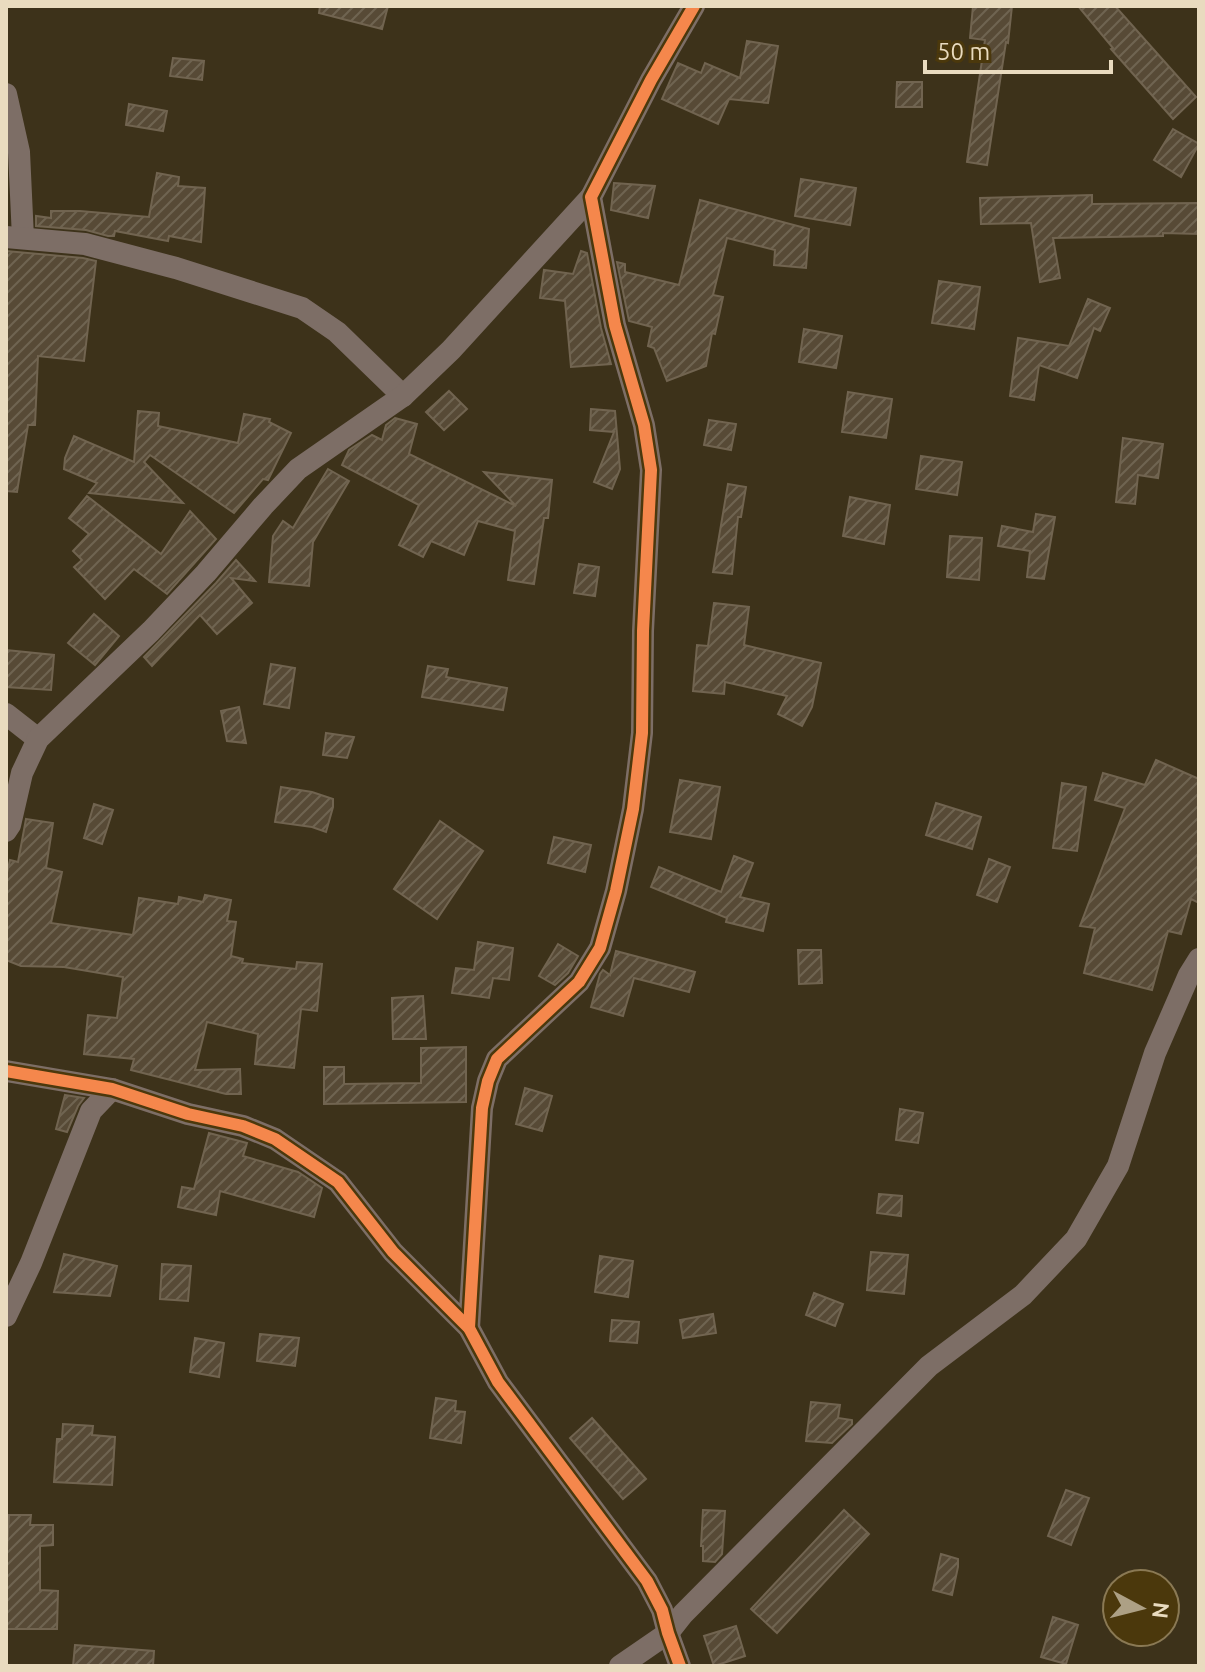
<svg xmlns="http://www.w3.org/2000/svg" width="1205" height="1672" font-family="Ubuntu,sans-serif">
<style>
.building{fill:url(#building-hatch);stroke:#716450;stroke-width:2}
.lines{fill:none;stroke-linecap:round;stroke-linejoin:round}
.minor{stroke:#7d6e66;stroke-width:22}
.cycleway-casing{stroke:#4b380c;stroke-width:17}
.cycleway{stroke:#f5874c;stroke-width:12}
</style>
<defs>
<pattern id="building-hatch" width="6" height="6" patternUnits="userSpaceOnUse" patternTransform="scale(2)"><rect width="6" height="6" fill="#574a36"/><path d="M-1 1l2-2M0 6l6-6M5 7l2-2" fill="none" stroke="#6f6451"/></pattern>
</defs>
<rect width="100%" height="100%" fill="#3d321a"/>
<!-- building -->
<g class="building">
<path d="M320,6H388L382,29L319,13Z"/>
<path d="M973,6H1012L1008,43L1006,42L987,165L967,162L985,40L970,38Z"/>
<path d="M1078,6H1115L1196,97L1173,119L1111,49L1113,48Z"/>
<path d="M747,41L778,46L768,103L729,99L718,124L662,99L678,63L701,73L705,63L740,78Z"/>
<path d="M173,58L204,61L202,80L170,76Z"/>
<path d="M897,82H922V107H896Z"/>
<path d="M129,104L167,111L163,131L126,125Z"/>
<path d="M1173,129L1199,144L1181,177L1154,160Z"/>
<path d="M157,173L179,177L178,186L205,188L201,242L169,236L168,241L115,231L114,236H108L86,230L36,226V216L51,218V211H80L149,217Z"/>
<path d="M801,179L856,188L850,225L795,216Z"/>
<path d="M614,183L655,186L648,218L611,210Z"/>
<path d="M1092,195V204L1198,203L1199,234L1163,233V236L1053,238L1060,278L1040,282L1031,223L981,224L980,198Z"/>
<path d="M700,200L809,229L806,268L774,265L775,250L727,238L713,295L723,297L715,334L712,333L706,366L667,381L654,348L648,346L652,327L629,321L617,262L625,264V272L679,285Z"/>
<path d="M6,251L83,258L96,261L84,361L38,356L35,425H28L17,492L6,491Z"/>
<path d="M581,251L587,253L601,328L611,364L571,367L565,301L540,298L544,270L573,274Z"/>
<path d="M939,281L980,287L974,329L932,323Z"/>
<path d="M1088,299L1110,308L1100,331L1094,328L1077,378L1039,365L1034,400L1010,396L1018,338L1069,346Z"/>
<path d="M804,329L842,336L836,368L799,362Z"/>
<path d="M449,391L467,409L444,430L426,412Z"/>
<path d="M848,392L892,399L886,438L842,432Z"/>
<path d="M591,409L615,411L620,469L612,489L594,482L614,432L590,430Z"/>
<path d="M138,411L159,413L158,426L238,443L244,414L270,419L269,422L291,433L268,480L263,479L234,513L150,455L144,462L183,503L89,493L97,483L64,469L65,458L74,436L134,462Z"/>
<path d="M395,418L417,424L409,454L516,506L484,472L552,480L548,518H544L534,584L508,580L515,531L478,521L464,555L431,541L423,557L399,545L419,505L342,465L349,450L372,435L382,440L386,425Z"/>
<path d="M709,420L736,424L731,450L704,445Z"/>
<path d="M1123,438L1163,444L1158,478L1138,475L1135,504L1116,502Z"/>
<path d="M921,456L962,462L957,495L916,489Z"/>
<path d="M328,469L349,481L313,542L309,586L269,582L273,536L283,521L293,528Z"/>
<path d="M728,484L746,487L741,517H738L732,574L713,572Z"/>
<path d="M87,496L161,554L190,511L216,539L167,594L134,569L105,599L74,567L82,560L73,551L89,534L69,518Z"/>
<path d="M850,497L890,505L884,544L843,536Z"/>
<path d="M1036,514L1055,517L1044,579L1027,577L1030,551L998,546L1002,526L1033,532Z"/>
<path d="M950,536L982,538L979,580L947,577Z"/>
<path d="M236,560L255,581L231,578L252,603L217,634L200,615L152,666L144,657L216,583Z"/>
<path d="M579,564L599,567L595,596L574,593Z"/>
<path d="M714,603L749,607L744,645L821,663L812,707L802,726L778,714L787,696L725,682L724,694L693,691L697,645L708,646Z"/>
<path d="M94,614L119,636L95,665L68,643Z"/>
<path d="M6,650L54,655L51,690L6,687Z"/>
<path d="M271,664L295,668L289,708L264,704Z"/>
<path d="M428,666L448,669L446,677L507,688L503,710L422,697Z"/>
<path d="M239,707L246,743L227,741L221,711Z"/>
<path d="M326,733L354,737L347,758L323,755Z"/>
<path d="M1156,760L1199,779V903L1191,899L1181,934L1168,931L1152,990L1084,973L1095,928L1080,926L1125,808L1095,800L1103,773L1145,785Z"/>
<path d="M680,780L720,787L711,839L670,832Z"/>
<path d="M1062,783L1086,787L1077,851L1053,848Z"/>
<path d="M281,787L312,792L333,799V807L326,832L312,827L275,822Z"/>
<path d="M936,803L981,817L972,849L926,835Z"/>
<path d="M94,804L113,810L102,844L84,838Z"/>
<path d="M26,819L53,823L46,868L62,872L51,923L133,935L139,898L178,904L179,897L203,902L205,895L231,900L227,921L236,922L231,956L243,959L242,963L296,969L297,962L322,964L317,1011L301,1009L294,1068L255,1064L258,1034L207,1022L195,1070L240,1069L241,1094H226L131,1070L134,1059L84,1054L88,1015L117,1018L123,977L64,967L21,966L6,960V877L10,860L18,862Z"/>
<path d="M440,821L483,851L437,919L394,889Z"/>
<path d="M554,837L591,845L585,872L548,863Z"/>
<path d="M734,856L753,863L740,897L769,904L763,931L726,922L727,918L651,887L659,867L721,892Z"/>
<path d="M989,859L1010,867L997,902L977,895Z"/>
<path d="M478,942L513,948L509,980L493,978L489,998L452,993L456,968L474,970Z"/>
<path d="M558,944L578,956L568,973L555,985L539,976Z"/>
<path d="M798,950H821L822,983L799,984Z"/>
<path d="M616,951L695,972L689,992L634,978L623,1016L591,1007L600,974L603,970L610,975Z"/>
<path d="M423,996L426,1039H393L392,998Z"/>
<path d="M466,1047V1102L324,1104V1067H344V1084L421,1083V1048Z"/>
<path d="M525,1088L552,1096L542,1131L516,1124Z"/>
<path d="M65,1095L84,1098L78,1106L67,1132L56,1129Z"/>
<path d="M900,1109L923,1113L918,1143L896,1140Z"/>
<path d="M209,1133L247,1143L243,1156L298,1172L322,1188L314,1217L220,1191L216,1215L178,1207L182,1187L194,1189Z"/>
<path d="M879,1194L902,1196L901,1216L877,1213Z"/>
<path d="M871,1252L908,1255L904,1294L867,1290Z"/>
<path d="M64,1254L117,1266L110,1296L54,1292Z"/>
<path d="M600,1256L633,1261L628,1297L595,1292Z"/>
<path d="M162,1264L191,1266L188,1301L160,1299Z"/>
<path d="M814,1293L843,1304L835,1326L806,1315Z"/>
<path d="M713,1314L716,1333L683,1338L680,1320Z"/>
<path d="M612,1320L639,1322L637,1343L610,1341Z"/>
<path d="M260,1334L299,1338L295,1366L257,1361Z"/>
<path d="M195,1338L224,1343L219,1377L190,1372Z"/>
<path d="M436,1398L456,1401L455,1411L465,1412L461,1443L430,1438Z"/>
<path d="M811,1402L840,1405L838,1418L852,1420V1424L832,1443L806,1441Z"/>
<path d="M592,1418L646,1479L623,1499L570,1438Z"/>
<path d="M63,1424L93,1426L92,1435L115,1437L112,1485L54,1482L57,1439H62Z"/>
<path d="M1066,1490L1089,1498L1071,1545L1048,1536Z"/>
<path d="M703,1510L725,1511L722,1554L715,1562L703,1561V1546H701Z"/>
<path d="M844,1510L869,1534L777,1633L751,1609Z"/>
<path d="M9,1515H31L30,1525H53V1545L40,1546V1590L58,1591L57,1629H6V1567Z"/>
<path d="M941,1554L958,1559V1567L952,1595L933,1590Z"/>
<path d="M1053,1617L1078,1625L1066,1664L1041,1657Z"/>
<path d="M736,1626L745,1656L714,1666L704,1636Z"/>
<path d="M75,1645L154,1651L153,1666H73Z"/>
</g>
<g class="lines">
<!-- minor -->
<g class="minor">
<path d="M6,94L19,152L23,238"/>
<path d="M6,237L85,244L176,268L302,308L337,332L403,396"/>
<path d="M6,714L38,739"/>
<path d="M6,831L10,825L22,773L38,739L151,631L206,573L263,506L298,469L403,396L451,350L591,197"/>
<path d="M6,1071L112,1089L188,1114L243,1126L275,1139L338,1182L393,1252L469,1328L498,1382L647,1581L662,1610L668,1633L680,1666"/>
<path d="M6,1316L31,1263L91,1111L112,1089"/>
<path d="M469,1328L482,1108L488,1081L497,1059L579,982L600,948L616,891L633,809L642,733L643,631L651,470L644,425L615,325L591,197L651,80L694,6"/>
<path d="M620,1666L668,1633L683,1614L929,1366L1023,1295L1076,1239L1118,1166L1155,1053L1189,975L1199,959"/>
</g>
<!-- cycleway casing -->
<g class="cycleway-casing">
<g id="cycleway">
<path d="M6,1071L112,1089L188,1114L243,1126L275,1139L338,1182L393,1252L469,1328L498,1382L647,1581L662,1610L668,1633L680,1666"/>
<path d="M469,1328L482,1108L488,1081L497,1059L579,982L600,948L616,891L633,809L642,733L643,631L651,470L644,425L615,325L591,197L651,80L694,6"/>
</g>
</g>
<!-- cycleway -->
<use href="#cycleway" class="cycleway"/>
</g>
<!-- border -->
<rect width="1205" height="1672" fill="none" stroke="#e9dbbf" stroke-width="16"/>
<!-- north arrow -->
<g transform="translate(1141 1608) rotate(97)"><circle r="38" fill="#4b380c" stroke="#8a7954" stroke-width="2"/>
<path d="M0-6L14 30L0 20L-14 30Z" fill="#ada085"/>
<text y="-12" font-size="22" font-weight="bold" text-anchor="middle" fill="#e9dbbf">N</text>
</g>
<!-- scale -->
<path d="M925 60v12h186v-12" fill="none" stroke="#e9dbbf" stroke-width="4"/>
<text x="937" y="60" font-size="24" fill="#e9dbbf" stroke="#4b380c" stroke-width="6" paint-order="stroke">50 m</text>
</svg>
